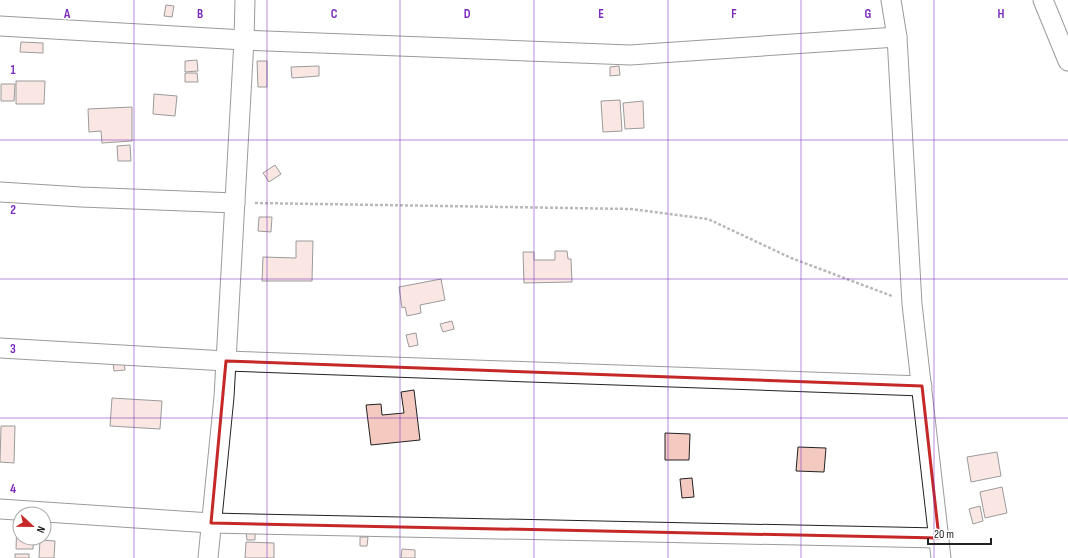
<svg xmlns="http://www.w3.org/2000/svg" width="1068" height="558" font-family="'Sofia Sans Condensed',sans-serif">
<style>
.building{fill:#f3c9c0;stroke:#222}
.lines{fill:none;stroke-linecap:round;stroke-linejoin:round}
.minor-casing{stroke:#222;stroke-width:21}
.path{stroke:#646464;stroke-width:2.5;stroke-dasharray:3 2;stroke-linecap:butt}
.minor{stroke:#fff;stroke-width:19}
.marked{fill:none;stroke:#c62828;stroke-width:3;stroke-linejoin:round}
.grid{fill:none;stroke:#7b2cbf;stroke-width:1;stroke-opacity:0.55}
.grid-label{font-size:13px;text-anchor:middle;font-weight:bold;fill:#7b2cbf;stroke:#fff;stroke-width:3;stroke-linejoin:round;paint-order:stroke}
</style>
<rect width="100%" height="100%" fill="#fff"/>
<!-- building -->
<g class="building">
<path d="M166,5L174,6L172,17L164,16Z"/>
<path d="M21,42L43,43V53L20,52Z"/>
<path d="M197,60L198,71L185,72V61Z"/>
<path d="M257,61H267V87H258Z"/>
<path d="M319,66V76L292,78L291,67Z"/>
<path d="M619,66L620,75L610,76V67Z"/>
<path d="M185,73H197L198,82H185Z"/>
<path d="M16,81H45L44,104H16Z"/>
<path d="M1,84H15L14,101H1Z"/>
<path d="M154,94L177,96L175,116L153,114Z"/>
<path d="M620,100L622,131L603,132L601,101Z"/>
<path d="M643,101L644,128L625,129L623,103Z"/>
<path d="M132,107V141L102,143L101,131L89,132L88,109Z"/>
<path d="M130,145L131,161H118L117,146Z"/>
<path d="M275,165L281,174L269,182L263,173Z"/>
<path d="M259,217H272L271,232L258,231Z"/>
<path d="M296,241H313L312,281H262L263,257L296,258Z"/>
<path d="M555,251H567L568,259H571L572,282L524,283L523,252H534V260H555Z"/>
<path d="M441,279L445,300L420,305L421,313L407,316L405,307L402,308L399,287Z"/>
<path d="M452,321L454,329L443,332L440,324Z"/>
<path d="M416,333L418,345L409,347L406,335Z"/>
<path d="M124,362L125,370L114,371L113,363Z"/>
<path d="M414,390L420,440L371,445L366,405L381,404L382,415L404,413L401,392Z"/>
<path d="M112,398L162,401L160,429L110,426Z"/>
<path d="M1,426H15L14,463L0,462Z"/>
<path d="M665,433L690,434L689,460H665Z"/>
<path d="M798,447L826,448L824,472L796,471Z"/>
<path d="M997,452L1001,476L971,482L967,457Z"/>
<path d="M692,478L694,497L682,498L680,479Z"/>
<path d="M1002,487L1007,513L985,518L980,492Z"/>
<path d="M980,506L983,521L973,524L969,509Z"/>
<path d="M17,521H20V538H34L33,549H16Z"/>
<path d="M246,532H255V540H247Z"/>
<path d="M360,537H368L367,546H360Z"/>
<path d="M40,540L55,541L54,558H39Z"/>
<path d="M246,542L274,543V558H245Z"/>
<path d="M402,549L415,550V558H401Z"/>
<rect x="15" y="554" width="14" height="4"/>
</g>
<g class="lines">
<!-- minor casing -->
<g class="minor-casing">
<g id="minor">
<path d="M891,0L897,37L912,304L941,558"/>
<path d="M1043,0L1068,61"/>
<path d="M0,26L244,40L630,55L897,37"/>
<path d="M0,192L81,197L235,203"/>
<path d="M0,348L226,361L922,386"/>
<path d="M0,509L211,523L939,538"/>
<path d="M208,558L224,397L244,40L245,0"/>
</g>
</g>
<!-- path -->
<path class="path" d="M255,203L631,209L708,219L791,258L892,296"/>
<!-- minor -->
<use href="#minor" class="minor"/>
</g>
<!-- marked area -->
<path d="M0 0H1068V558H0ZM226,361L922,386L939,538L211,523Z" fill="#fff" fill-opacity=".55" fill-rule="evenodd"/>
<path class="marked" d="M226,361L922,386L939,538L211,523Z"/>
<!-- grid -->
<path class="grid" d="M134,0V558M267,0V558M400,0V558M534,0V558M668,0V558M801,0V558M934,0V558M0,140H1068M0,279H1068M0,418H1068"/>
<g class="grid-label">
<text x="67" y="18">A</text>
<text x="200" y="18">B</text>
<text x="334" y="18">C</text>
<text x="467" y="18">D</text>
<text x="601" y="18">E</text>
<text x="734" y="18">F</text>
<text x="868" y="18">G</text>
<text x="1001" y="18">H</text>
<text x="13" y="74">1</text>
<text x="13" y="214">2</text>
<text x="13" y="353">3</text>
<text x="13" y="493">4</text>
</g>
<!-- north arrow -->
<g transform="translate(32 526) rotate(112)"><circle r="19" fill="#ffffff" stroke="#a7a7a7"/>
<path d="M0-3L7 15L0 10L-7 15Z" fill="#c62828"/>
<text y="-6" font-size="11" font-weight="bold" text-anchor="middle" fill="#222222">N</text>
</g>
<!-- scale -->
<path d="M928 538v6h63v-6" fill="none" stroke="#222222" stroke-width="2"/>
<text x="934" y="538" font-size="12" fill="#222222" stroke="#ffffff" stroke-width="3" paint-order="stroke">20 m</text>
</svg>
